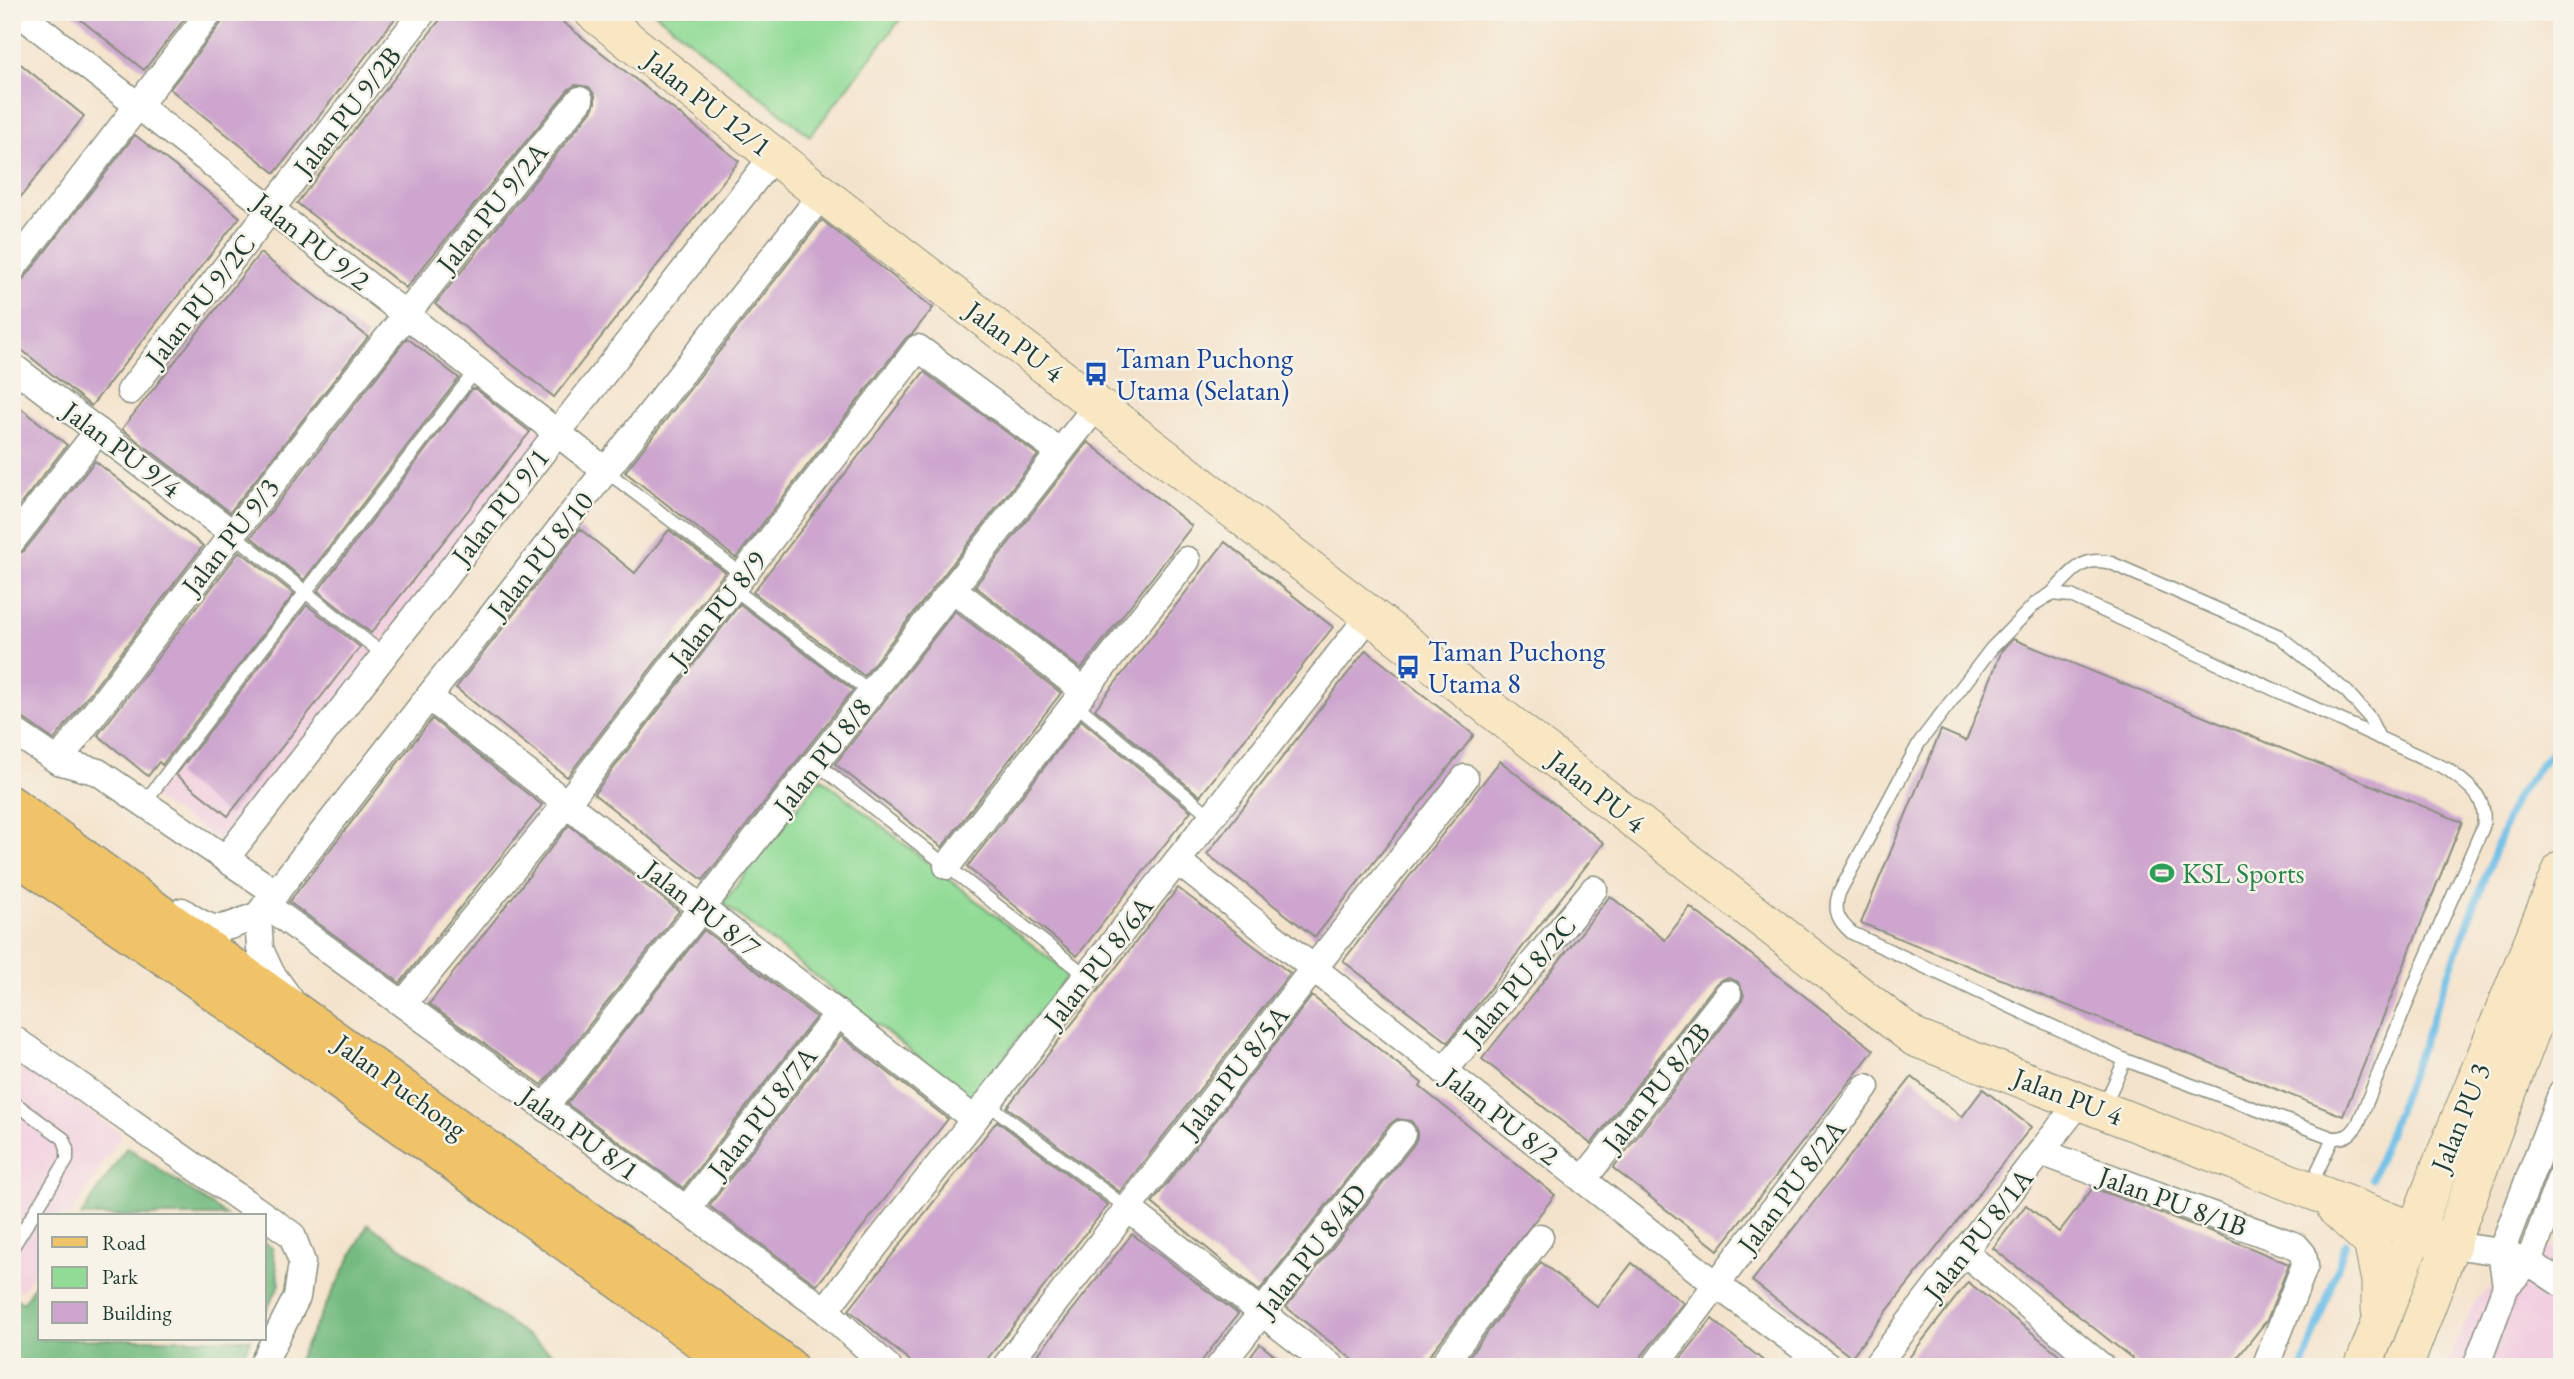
<svg xmlns="http://www.w3.org/2000/svg" width="2574" height="1379" font-family="'EB Garamond',serif">
<style>
.built{fill:#f2cfe0}
.green{fill:#92db97;stroke:#588c66;stroke-width:2}
.forest{fill:#75bb80;stroke:#4a7c5a;stroke-width:2}
.lines{fill:none;stroke-linecap:round;stroke-linejoin:round}
.stream{stroke:#6dbee8;stroke-width:7}
.building{fill:#cda5ce}
.lane-casing{stroke:#8a9080;stroke-width:15}
.street-casing{stroke:#8a9080;stroke-width:29}
.secondary-casing{stroke:#8a9080;stroke-width:39}
.primary-casing{stroke:#8a9080;stroke-width:41}
.lane{stroke:#fff;stroke-width:12}
.street{stroke:#fff;stroke-width:26}
.secondary{stroke:#f9e7c3;stroke-width:37}
.primary{stroke:#f1c369;stroke-width:38}
.labels{text-anchor:middle;dominant-baseline:central;stroke-width:5;stroke-linejoin:round;paint-order:stroke}
.street-label{font-size:28px;fill:#1f3d34;stroke:#f7f3e8}
.transit-label{font-size:28px;fill:#164399;stroke:#f7f3e8;text-anchor:start}
.leisure-label{font-size:28px;fill:#27864d;stroke:#f7f3e8;text-anchor:start}
</style>
<rect width="100%" height="100%" fill="#f7f3e8"/>
<filter id="ink" filterUnits="userSpaceOnUse"><feTurbulence type="fractalNoise" baseFrequency=".0143" numOctaves="2"/><feDisplacementMap in="SourceGraphic" scale="14" xChannelSelector="R" yChannelSelector="G"/><feConvolveMatrix kernelMatrix="1 2 1 2 8 2 1 2 1" color-interpolation-filters="sRGB"/></filter>
<filter id="wash" filterUnits="userSpaceOnUse"><feTurbulence type="fractalNoise" baseFrequency=".00686" numOctaves="4" result="noise"/><feDisplacementMap in="SourceGraphic" scale="28" xChannelSelector="R" yChannelSelector="G"/><feGaussianBlur stdDeviation="1.57" result="paint"/><feColorMatrix in="noise" values="0 0 0 0 0 0 0 0 0 0 0 0 0 0 0 0 0 1.4 0 .05"/><feComposite in="paint" operator="in"/></filter>
<g filter="url(#wash)">
<rect width="100%" height="100%" fill="#f4e3cc"/>
<!-- built -->
<g class="built">
<path d="M475,380L543,434L225,844L153,798Z"/>
<path d="M12,1060L122,1134L70,1216H40V1262L22,1291L12,1284Z"/>
<path d="M2547,1244L2562,1255V1367H2446L2476,1299Z"/>
</g>
<!-- green -->
<g class="green">
<path d="M654,12H906L810,136Z"/>
<path d="M821,778L1069,974L971,1099L723,903Z"/>
</g>
<!-- forest -->
<g class="forest">
<path d="M127,1147L227,1216H81Z"/>
<path d="M368,1224L572,1367H294Z"/>
<path d="M264,1242L272,1248L280,1284L264,1314Z"/>
<path d="M40,1277V1339H251L237,1367H12V1296L23,1303Z"/>
</g>
<g class="lines">
<!-- stream -->
<g class="stream">
<path d="M2372,1178L2514,800L2562,737"/>
<path d="M2303,1367L2346,1243"/>
</g>
</g>
<g id="blocks">
<!-- building -->
<g class="building">
<path d="M71,12H190L144,70Z"/>
<path d="M225,12H400L275,173L170,89L222,22Z"/>
<path d="M446,12H550L739,161L554,397L435,304L592,110L595,103V95L589,87L575,85L568,90L406,288L297,203Z"/>
<path d="M12,57L84,116L12,208Z"/>
<path d="M135,135L240,217L91,406L12,342V288L24,279Z"/>
<path d="M822,220L933,308L913,333L906,338L736,558L625,472Z"/>
<path d="M260,253L368,337L230,512L122,429Z"/>
<path d="M407,338L459,378L304,580L251,537Z"/>
<path d="M924,372L1038,455L864,676L753,592Z"/>
<path d="M472,389H476L530,432L371,633L318,591Z"/>
<path d="M12,401L67,445L12,515Z"/>
<path d="M1088,442L1192,526L1081,669L975,586Z"/>
<path d="M95,461L203,546L54,740L21,717L12,714V556L24,551Z"/>
<path d="M580,529L635,573L669,530L725,572L567,777L456,688Z"/>
<path d="M1225,542L1333,627L1200,796L1095,709Z"/>
<path d="M240,551L294,594L162,765L159,762L148,776L98,735Z"/>
<path d="M740,604L853,690L703,880L594,794Z"/>
<path d="M307,605L360,647L228,816L176,775Z"/>
<path d="M955,611L1061,693L942,847L835,764Z"/>
<path d="M2013,639L2462,822L2343,1116L1861,923L1941,730L1966,741L2002,650Z"/>
<path d="M1366,650L1474,735L1315,937L1207,854Z"/>
<path d="M432,719L542,805L400,983L289,902Z"/>
<path d="M1081,720L1191,811L1077,956L967,867Z"/>
<path d="M1500,761L1604,843L1448,1042L1343,961Z"/>
<path d="M569,825L679,911L542,1085L429,1004Z"/>
<path d="M1178,888L1290,973L1120,1192L1007,1107Z"/>
<path d="M1610,896L1665,940L1690,907L1874,1050L1718,1250L1613,1168L1740,1004L1744,995L1738,982L1729,978L1721,980L1716,984L1591,1144L1482,1059Z"/>
<path d="M704,930L816,1017L683,1188L567,1104Z"/>
<path d="M1312,996L1422,1083L1420,1087L1555,1195L1428,1357L1426,1367H1362L1286,1307L1414,1144L1417,1137V1129L1411,1121L1397,1119L1390,1124L1259,1291L1152,1203Z"/>
<path d="M841,1036L948,1119L817,1285L709,1206Z"/>
<path d="M1912,1077L1962,1117L1983,1089L2031,1127L1851,1357L1752,1281Z"/>
<path d="M997,1121L1108,1205L981,1367H917L849,1310Z"/>
<path d="M2093,1188L2215,1233L2289,1264L2267,1320L2230,1367H2143L1993,1248L2026,1205L2059,1232Z"/>
<path d="M1132,1234L1238,1314L1197,1367H1028Z"/>
<path d="M1541,1262L1597,1307L1632,1263L1683,1303L1641,1357L1639,1367H1461Z"/>
<path d="M1968,1282L2075,1367H1902Z"/>
<path d="M1712,1319L1771,1367H1674Z"/>
<path d="M1260,1344L1289,1367H1243Z"/>
</g>
</g>
</g>
<g filter="url(#ink)">
<use href="#blocks" fill-opacity="0" stroke="#8a9080" stroke-width="2"/>
<g class="lines">
<!-- lane casing -->
<g class="lane-casing">
<g id="lane">
<path d="M606,471L743,575"/>
<path d="M232,533L384,655"/>
<path d="M733,588L871,693"/>
<path d="M2051,594C2070,575 2081,554 2111,563L2279,636L2347,692L2369,717L2379,738"/>
<path d="M1074,703L1212,817"/>
<path d="M816,763L1087,976"/>
<path d="M144,803L476,370"/>
<path d="M12,1101L64,1139L67,1149V1160L12,1248"/>
<path d="M987,1103L1127,1208"/>
<path d="M2103,1108L2125,1060L1852,933C1838,921 1833,911 1839,893L1919,743L1991,649L2036,603L2051,594L2071,596L2447,769C2469,786 2488,796 2483,827L2418,976L2358,1124C2351,1135 2346,1138 2333,1138L2125,1060"/>
<path d="M2310,1187L2333,1138"/>
</g>
</g>
<!-- street casing -->
<g class="street-casing">
<g id="street">
<path d="M18,12L606,471"/>
<path d="M12,269L210,12"/>
<path d="M12,366L232,533"/>
<path d="M130,391L423,12"/>
<path d="M12,541L98,431"/>
<path d="M953,589L1084,691"/>
<path d="M429,697L974,1119"/>
<path d="M12,730L58,761L98,772L276,893"/>
<path d="M58,761C228,537 402,317 580,100"/>
<path d="M226,858L774,155"/>
<path d="M1177,861L1717,1285L1829,1367"/>
<path d="M947,866L1187,560"/>
<path d="M266,905L825,1310L888,1367"/>
<path d="M182,911C217,936 220,930 258,915L822,194"/>
<path d="M258,915L260,949L271,973L290,999"/>
<path d="M403,1004L567,803L918,348L1060,452"/>
<path d="M12,1038L292,1235L302,1262L297,1297L261,1367"/>
<path d="M1444,1071L1594,889"/>
<path d="M545,1107L1098,404"/>
<path d="M2041,1152L2296,1246L2303,1254L2305,1265L2265,1367"/>
<path d="M1583,1180L1728,994"/>
<path d="M1127,1208L1332,1367"/>
<path d="M686,1210L838,1014"/>
<path d="M2452,1245L2501,1252L2529,1262L2562,1284"/>
<path d="M1964,1252L2102,1367"/>
<path d="M2506,1286L2501,1252L2562,1092"/>
<path d="M825,1310L1370,615"/>
<path d="M1005,1367L1314,968L1465,778"/>
<path d="M1219,1367L1402,1134"/>
<path d="M1441,1367L1540,1237"/>
<path d="M1654,1367L1866,1087"/>
<path d="M1875,1367L2081,1100"/>
<path d="M2476,1367L2506,1286L2529,1262L2562,1173"/>
</g>
</g>
<!-- secondary casing -->
<g class="secondary-casing">
<g id="secondary">
<path d="M593,12L822,194L1370,615L1915,1038L2452,1245"/>
<path d="M2336,1209L2372,1242L2380,1281V1310"/>
<path d="M2363,1367L2438,1172L2562,869"/>
<path d="M2404,1367L2562,949"/>
</g>
</g>
<!-- primary casing -->
<g class="primary-casing">
<g id="primary">
<path d="M12,806L235,969L732,1324L788,1367"/>
<path d="M12,852L179,966L638,1293L736,1367"/>
</g>
</g>
<!-- lane -->
<use href="#lane" class="lane"/>
<!-- street -->
<use href="#street" class="street"/>
<!-- secondary -->
<use href="#secondary" class="secondary"/>
<!-- primary -->
<use href="#primary" class="primary"/>
</g>
</g>
<!-- icons -->
<defs>
<g id="bus-bare" transform="scale(1.89)"><path d="M-5-6H5V4H4V6H2V4H-2V6H-4V4H-5ZM-3.5-4V0h7V-4ZM-3.5 1.2v1.5H-2V1.2ZM2 1.2v1.5H3.5V1.2Z" fill="#1a4fb4" stroke="#f7f3e8" stroke-width="2.5" paint-order="stroke"/></g>
<g id="stadium-bare" transform="scale(1.89)"><path d="M0-5a6.5 5 0 1 0 0 10a6.5 5 0 1 0 0-10ZM-3.5-1.8h7v3.6h-7Z" fill="#2e9e5b" stroke="#f7f3e8" stroke-width="2.5" paint-order="stroke"/></g>
</defs>
<g fill-rule="evenodd">
<use href="#bus-bare" x="1096" y="374"/>
<use href="#bus-bare" x="1408" y="667"/>
<use href="#stadium-bare" x="2162" y="873"/>
</g>
<g class="labels">
<!-- street labels -->
<g class="street-label">
<text transform="translate(708 103) rotate(38)">Jalan PU 12/1</text>
<text transform="translate(347 111) rotate(-52)">Jalan PU 9/2B</text>
<text transform="translate(492 207) rotate(-51)">Jalan PU 9/2A</text>
<text transform="translate(312 241) rotate(38)">Jalan PU 9/2</text>
<text transform="translate(200 300) rotate(-52)">Jalan PU 9/2C</text>
<text transform="translate(1015 341) rotate(37)">Jalan PU 4</text>
<text transform="translate(122 449) rotate(37)">Jalan PU 9/4</text>
<text transform="translate(500 506) rotate(-52)">Jalan PU 9/1</text>
<text transform="translate(230 536) rotate(-52)">Jalan PU 9/3</text>
<text transform="translate(540 555) rotate(-52)">Jalan PU 8/10</text>
<text transform="translate(717 609) rotate(-52)">Jalan PU 8/9</text>
<text transform="translate(822 756) rotate(-52)">Jalan PU 8/8</text>
<text transform="translate(1597 791) rotate(38)">Jalan PU 4</text>
<text transform="translate(702 908) rotate(38)">Jalan PU 8/7</text>
<text transform="translate(1098 962) rotate(-52)">Jalan PU 8/6A</text>
<text transform="translate(1519 980) rotate(-50)">Jalan PU 8/2C</text>
<text transform="translate(1234 1071) rotate(-52)">Jalan PU 8/5A</text>
<text transform="translate(401 1086) rotate(36)">Jalan Puchong</text>
<text transform="translate(1656 1087) rotate(-52)">Jalan PU 8/2B</text>
<text transform="translate(2068 1096) rotate(21)">Jalan PU 4</text>
<text transform="translate(762 1112) rotate(-52)">Jalan PU 8/7A</text>
<text transform="translate(1501 1116) rotate(38)">Jalan PU 8/2</text>
<text transform="translate(2460 1117) rotate(-68)">Jalan PU 3</text>
<text transform="translate(580 1133) rotate(36)">Jalan PU 8/1</text>
<text transform="translate(1791 1186) rotate(-53)">Jalan PU 8/2A</text>
<text transform="translate(2173 1201) rotate(20)">Jalan PU 8/1B</text>
<text transform="translate(1978 1234) rotate(-52)">Jalan PU 8/1A</text>
<text transform="translate(1311 1250) rotate(-52)">Jalan PU 8/4D</text>
</g>
<!-- transit labels -->
<g class="transit-label">
<text x="1116" y="358">Taman Puchong<tspan x="1116" dy="32">Utama (Selatan)</tspan></text>
<text x="1428" y="651">Taman Puchong<tspan x="1428" dy="32">Utama 8</tspan></text>
</g>
<!-- leisure labels -->
<g class="leisure-label">
<text x="2182" y="873">KSL Sports</text>
</g>
</g>
<!-- margin -->
<rect width="2574" height="1379" fill="none" stroke="#f7f3e8" stroke-width="42"/>
<!-- legend -->
<rect x="38" y="1214" width="228" height="126" fill="#f7f3e8" stroke="#a1aaa0" stroke-width="2"/>
<rect x="52" y="1237" width="35" height="10" fill="#f1c369" stroke="#a1aaa0" stroke-width="2"/>
<text x="102" y="1250" font-size="21" fill="#1f3d34">Road</text>
<rect x="52" y="1267" width="35" height="21" fill="#92db97" stroke="#a1aaa0" stroke-width="2"/>
<text x="102" y="1284" font-size="21" fill="#1f3d34">Park</text>
<rect x="52" y="1302" width="35" height="21" fill="#cda5ce" stroke="#a1aaa0" stroke-width="2"/>
<text x="102" y="1320" font-size="21" fill="#1f3d34">Building</text>
</svg>
